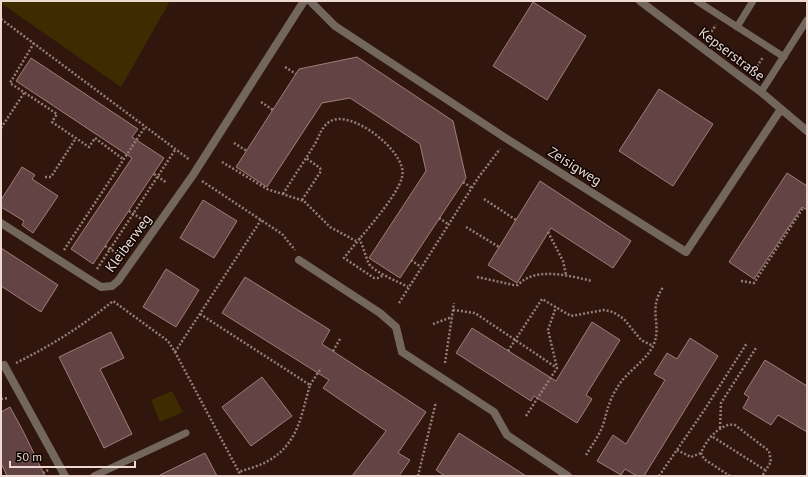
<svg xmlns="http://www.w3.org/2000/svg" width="808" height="477" font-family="'PT Sans',sans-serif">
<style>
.green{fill:#3f2b00}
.building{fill:#634343;stroke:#a17d7c}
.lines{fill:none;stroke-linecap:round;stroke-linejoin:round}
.path{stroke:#947e77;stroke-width:2.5;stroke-dasharray:2 2;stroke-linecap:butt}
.lane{stroke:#72665d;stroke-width:7}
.street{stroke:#72665d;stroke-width:8}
.labels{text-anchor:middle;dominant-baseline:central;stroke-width:3;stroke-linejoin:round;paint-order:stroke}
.street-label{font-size:14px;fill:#ecdad3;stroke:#100503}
</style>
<rect width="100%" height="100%" fill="#30160d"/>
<!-- green -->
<g class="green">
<path d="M1,1H170L121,87L1,3Z"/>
<path d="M172,391L183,412L160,422L151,400Z"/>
</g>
<!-- building -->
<g class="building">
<path d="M533,2L586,36L547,100L493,66Z"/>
<path d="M357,57L453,121L466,178L400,278L369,258L426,171L420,144L350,98L322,103L267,187L236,167L299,69Z"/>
<path d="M31,58L138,129L132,137L164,158L93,264L71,249L132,158L16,81Z"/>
<path d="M659,89L713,124L673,186L619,151Z"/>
<path d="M22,167L35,175L32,179L58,196L33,233L22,225L24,221L1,207V200Z"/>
<path d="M787,173L807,186V210L802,207L754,279L729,262Z"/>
<path d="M540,181L631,241L613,268L551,228L517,283L488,265Z"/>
<path d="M203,200L237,221L214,258L180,238Z"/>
<path d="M1,248L58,285L41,312L1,286Z"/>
<path d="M166,269L199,290L176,327L143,307Z"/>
<path d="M245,277L330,330L322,344L426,412L398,453L410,460L399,476H352L386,431L323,388L329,380L222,313Z"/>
<path d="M592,322L620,340L586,395L592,399L577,423L534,396L531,401L456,353L472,328L556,381Z"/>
<path d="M111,332L124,358L100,369L132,434L104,448L59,357Z"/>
<path d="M690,338L718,356L644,476H637L625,469L621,475L597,461L613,435L626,444L665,380L654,374L667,353L677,359Z"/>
<path d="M765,360L807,386V432L778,415L771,425L743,408L749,397L744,394Z"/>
<path d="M262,377L292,416L251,446L222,407Z"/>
<path d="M10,407L22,429L45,476H7L1,463V412Z"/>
<path d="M459,433L481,447L526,476H445L436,470Z"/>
<path d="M205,453L217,476H158Z"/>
</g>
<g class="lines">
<!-- path -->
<g class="path">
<path d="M1,19L190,160"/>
<path d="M709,35L716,25"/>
<path d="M34,43L10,83L57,114L52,122L89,147L95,138L123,159"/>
<path d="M285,67L296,74"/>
<path d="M755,70L763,57"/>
<path d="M261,102L273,110"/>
<path d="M1,128L24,93"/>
<path d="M234,143L247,151"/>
<path d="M222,162L267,189L304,201L330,227L356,241"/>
<path d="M154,174L167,183"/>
<path d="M45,177H51L76,138"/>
<path d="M202,181L282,234L295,250"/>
<path d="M463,182L472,188"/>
<path d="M283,194C294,176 306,159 316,142C320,134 322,127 329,122C350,107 409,153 402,177C397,198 359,238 344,258L374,278H378L384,275"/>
<path d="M484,199L516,220"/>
<path d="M302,200L321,171L320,168L306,158"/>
<path d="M129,211L143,220"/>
<path d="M439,218L448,224"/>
<path d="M466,227L499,247"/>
<path d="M548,232L563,261L566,275"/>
<path d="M359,238C363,246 365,254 368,262C371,271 399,282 408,287"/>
<path d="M105,246L120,255"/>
<path d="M64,250L145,127"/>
<path d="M411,260L421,267"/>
<path d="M97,269L175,150"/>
<path d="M477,277L514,285H518C535,266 570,276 592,281"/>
<path d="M741,281L754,283L803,208"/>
<path d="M399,303L478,178L500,149"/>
<path d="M453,310L475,313L557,368"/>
<path d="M200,314L310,385C301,416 298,444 268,461C259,466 248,469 238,472"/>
<path d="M433,324L452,317"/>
<path d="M333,351L340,339"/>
<path d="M508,351L542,299L571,316L604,310L613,312L624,319L641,340L653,346"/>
<path d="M175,352L261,220"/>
<path d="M16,363C52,345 81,327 113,301L168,341L175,352L241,476"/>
<path d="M445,363L454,303"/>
<path d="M310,385L321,368"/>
<path d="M1,399L8,398"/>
<path d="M526,416L557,368L548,330L556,307"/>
<path d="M720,428L721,403L756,348"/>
<path d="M713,437L765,470"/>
<path d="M677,450L691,457L701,453"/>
<path d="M586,455C592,445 599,436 603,425C607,412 609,400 617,388C626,372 645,362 653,346C663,325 647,311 663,287"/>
<path d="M43,473L48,470"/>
<path d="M418,476L436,402"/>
<path d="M659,476L705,409L747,343"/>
<path d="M730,476L704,459L701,453C706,440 721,422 735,425L769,451L771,462L762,476"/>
</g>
<!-- lane -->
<g class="lane">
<path d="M697,1L784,57"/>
<path d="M737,27L753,1"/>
<path d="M761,92L807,20"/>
<path d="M94,476L186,433"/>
</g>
<!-- street -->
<g class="street">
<path d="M310,1L335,26L507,139L686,252L781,109"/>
<path d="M640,1L761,92L807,131"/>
<path d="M1,223L101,287L112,286L118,281L193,175L304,1"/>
<path d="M299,260L380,313L396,327L402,352L494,412L507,435L568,476"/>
<path d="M4,365L65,476"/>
</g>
</g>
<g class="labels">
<!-- street labels -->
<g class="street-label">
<text transform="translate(732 54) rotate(37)">Kepserstraße</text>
<text transform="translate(575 166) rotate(32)">Zeisigweg</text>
<text transform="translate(128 243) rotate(-54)">Kleiberweg</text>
</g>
</g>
<!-- border -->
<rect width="808" height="477" fill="none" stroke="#ecdad3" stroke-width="4"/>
<!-- scale -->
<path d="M10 461v6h125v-6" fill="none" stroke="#ecdad3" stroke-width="2"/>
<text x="16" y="461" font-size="12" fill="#ecdad3" stroke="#100503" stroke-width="3" paint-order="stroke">50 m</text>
</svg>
